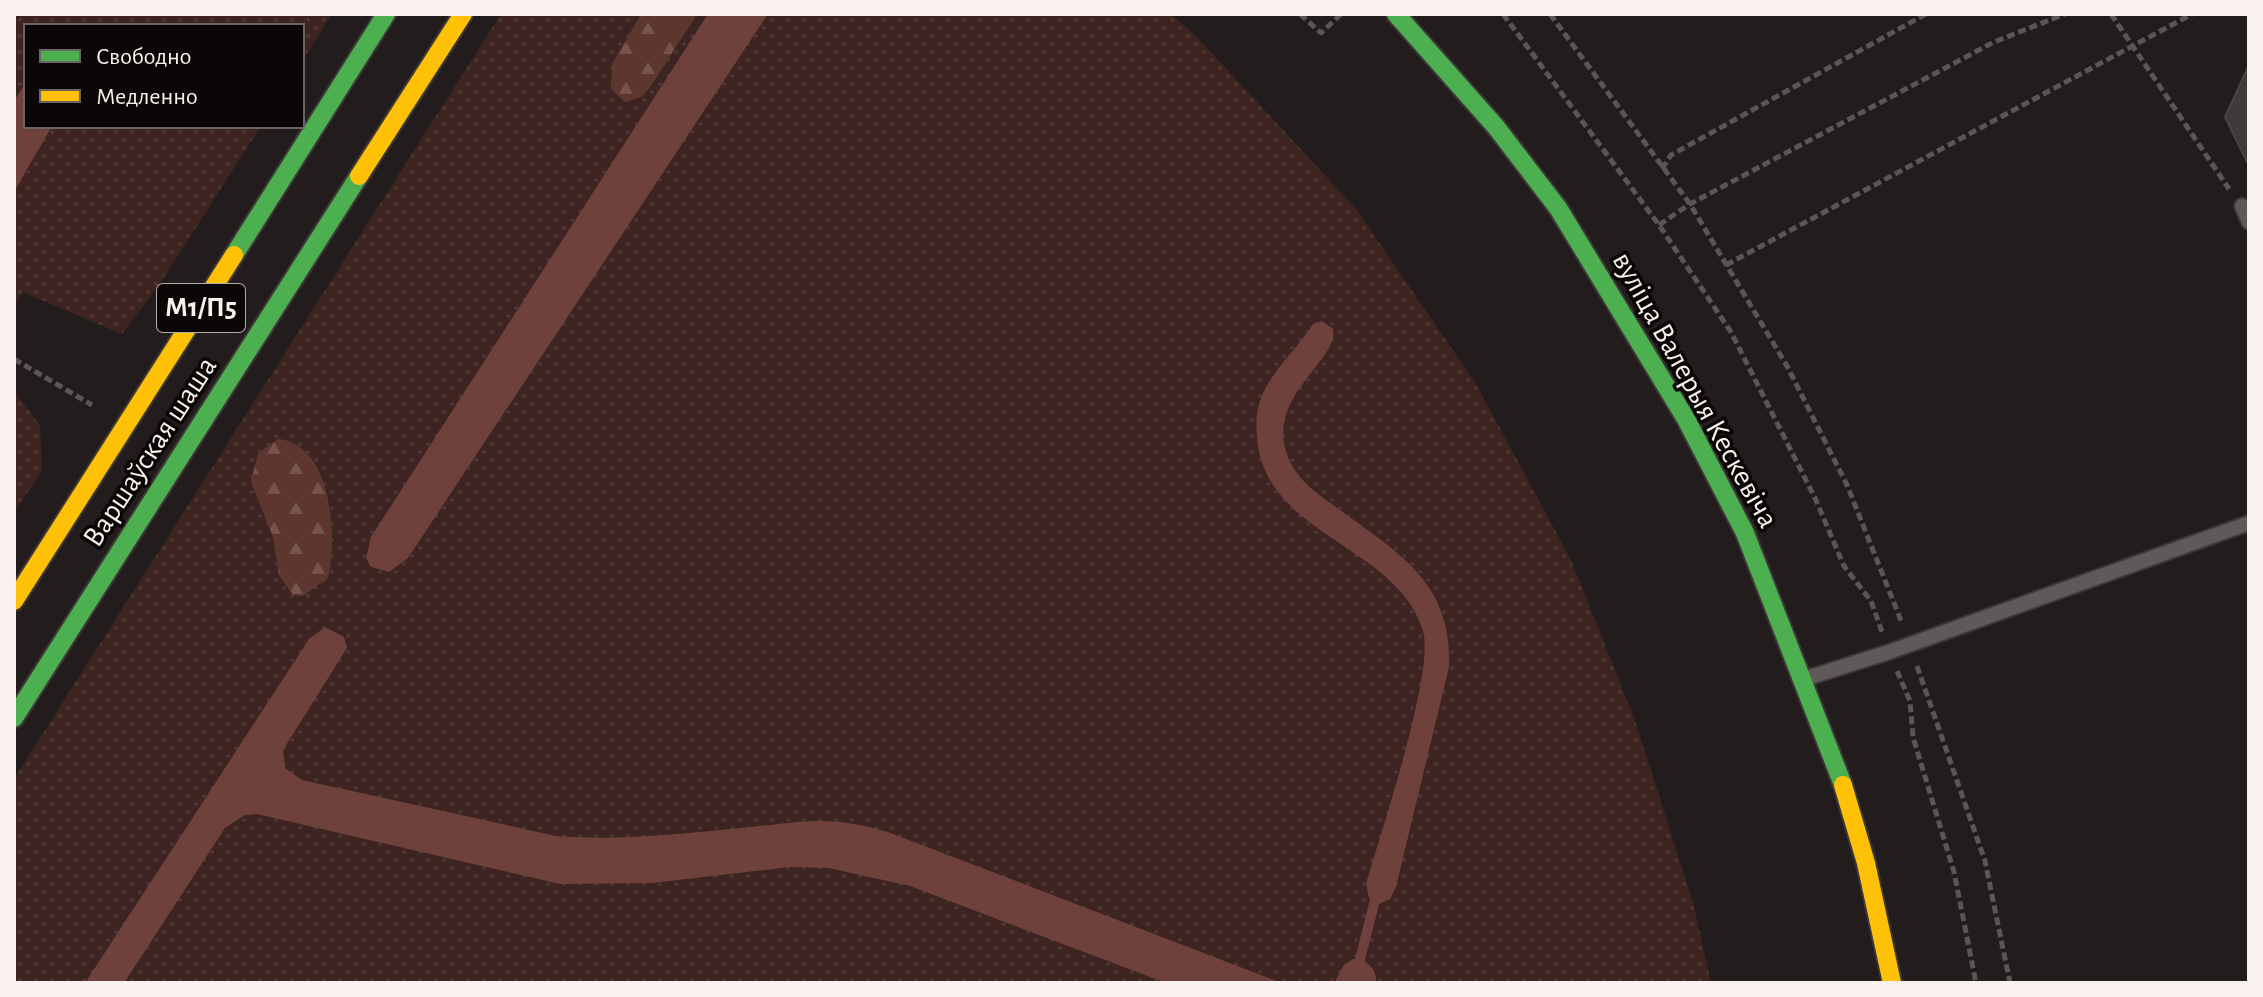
<svg xmlns="http://www.w3.org/2000/svg" width="2263" height="997" font-family="'Alegreya Sans',sans-serif">
<style>
.green{fill:url(#green-dots)}
.forest{fill:url(#forest-firs)}
.water{fill:#6e413c}
.lines{fill:none;stroke-linecap:round;stroke-linejoin:round}
.stream{stroke:#6e413c;stroke-width:10}
.building{fill:#403b3a;stroke:#484442;stroke-width:2}
.lane-casing{stroke:#3e3939;stroke-width:18}
.fast-casing{stroke:#3e3939;stroke-width:22}
.slow-casing{stroke:#3e3939;stroke-width:22}
.path{stroke:#5a5655;stroke-width:5;stroke-dasharray:8 4;stroke-linecap:butt}
.lane{stroke:#5e5a59;stroke-width:14}
.fast{stroke:#4caf50;stroke-width:18}
.slow{stroke:#ffc107;stroke-width:18}
.labels{text-anchor:middle;dominant-baseline:central;stroke-width:7;stroke-linejoin:round;paint-order:stroke}
.shield{fill:#0b0706;stroke:#b1aba9;stroke-width:2}
.shield-label{font-size:28px;font-weight:bold;fill:#f8f1ef}
.street-label{font-size:30px;fill:#f8f1ef;stroke:#0b0706}
</style>
<defs>
<pattern id="green-dots" width="8" height="8" patternUnits="userSpaceOnUse" patternTransform="scale(2)"><rect width="8" height="8" fill="#3d2420"/><path d="M2 2h.1M6 6h.1" fill="none" stroke="#503a36" stroke-width="1.8" stroke-linecap="round"/></pattern>
<pattern id="forest-firs" width="22" height="20" patternUnits="userSpaceOnUse" patternTransform="scale(2)"><rect width="22" height="20" fill="#5e3630"/><path d="M5 1l3.5 6h-7zM16 11l3.5 6h-7z" fill="#76544e"/></pattern>
</defs>
<rect width="100%" height="100%" fill="#221d1c"/>
<!-- green -->
<g class="green">
<path d="M14,14H332L302,61V26H26V126H261L161,282L122,334L23,292L14,306Z"/>
<path d="M501,14H1171L1195,35L1356,209L1476,384L1571,560L1634,718L1693,902L1711,983H14V779Z"/>
<path d="M14,391L40,426L42,471L14,512Z"/>
</g>
<!-- forest -->
<g class="forest">
<path d="M641,14H697L649,89L641,97L625,102L611,89L612,64Z"/>
<path d="M278,439C332,443 338,537 328,578L303,596L293,595L279,575L273,537L251,482L258,453Z"/>
</g>
<!-- water -->
<g class="water">
<path d="M708,14H768L408,558L389,572L371,567L366,558L371,537Z"/>
<path d="M26,82V126H52L14,192V101Z"/>
<path d="M1322,321L1333,329C1340,360 1266,395 1287,454C1295,478 1316,493 1336,507C1397,552 1453,582 1449,667L1396,887L1390,899L1379,904L1369,898L1366,884C1380,835 1435,672 1423,631C1398,547 1272,537 1258,446C1256,430 1255,412 1261,398C1273,368 1297,350 1313,324Z"/>
<path d="M325,627L344,637L347,648L283,750L285,768L302,780L556,836C618,841 679,834 741,828C802,822 828,814 888,832L1282,983H1166L910,886L829,868L790,867L652,883L560,884L257,814L245,815L225,828L124,983H85L309,639Z"/>
<path d="M1353,959C1367,960 1377,968 1376,983H1334L1344,965Z"/>
</g>
<g class="lines">
<!-- stream -->
<path class="stream" d="M1354,983L1377,892"/>
</g>
<!-- building -->
<path class="building" d="M2249,65V166L2225,117Z"/>
<g class="lines">
<!-- lane casing -->
<g class="lane-casing">
<g id="lane">
<path d="M2242,206L2249,222"/>
<path d="M1804,679L1889,652L2249,523"/>
</g>
</g>
<!-- fast casing -->
<g class="fast-casing">
<g id="fast">
<path d="M1396,14L1496,127L1558,208L1686,419L1745,533L1843,785"/>
<path d="M234,255L386,14"/>
<path d="M14,718L359,176"/>
</g>
</g>
<!-- slow casing -->
<g class="slow-casing">
<g id="slow">
<path d="M359,176L463,14"/>
<path d="M14,601L234,255"/>
<path d="M1843,785L1866,863L1892,983"/>
</g>
</g>
<!-- path -->
<g class="path">
<path d="M1300,14L1321,33L1341,14"/>
<path d="M1503,14L1659,225L1731,332L1815,498L1844,566L1871,601L1882,632"/>
<path d="M1550,14L1690,204L1787,366L1847,485L1902,623"/>
<path d="M2111,14L2229,189"/>
<path d="M1662,169L1671,155L1926,14"/>
<path d="M1659,225L1690,204L1994,42L2065,14"/>
<path d="M1726,265L2192,14"/>
<path d="M14,359L92,405"/>
<path d="M1917,666L1985,861L2010,983"/>
<path d="M1897,671L1910,701L1913,737L1954,872L1976,983"/>
</g>
<!-- lane -->
<use href="#lane" class="lane"/>
<!-- fast -->
<use href="#fast" class="fast"/>
<!-- slow -->
<use href="#slow" class="slow"/>
</g>
<g class="labels">
<!-- shield labels -->
<rect class="shield" x="157" y="284" width="88" height="48" rx="6"/>
<g class="shield-label">
<text x="201" y="308">М1/П5</text>
</g>
<!-- street labels -->
<g class="street-label">
<text transform="translate(1695 390) rotate(61)">вуліца Валерыя Кескевіча</text>
<text transform="translate(150 452) rotate(-57)">Варшаўская шаша</text>
</g>
</g>
<!-- border -->
<rect width="2263" height="997" fill="none" stroke="#f8f1ef" stroke-width="32"/>
<!-- legend -->
<rect x="24" y="24" width="280" height="104" fill="#0b0706" stroke="#6a6563" stroke-width="2"/>
<rect x="40" y="50" width="40" height="12" fill="#4caf50" stroke="#6a6563" stroke-width="2"/>
<text x="96" y="64" font-size="24" fill="#f8f1ef">Свободно</text>
<rect x="40" y="90" width="40" height="12" fill="#ffc107" stroke="#6a6563" stroke-width="2"/>
<text x="96" y="104" font-size="24" fill="#f8f1ef">Медленно</text>
</svg>
